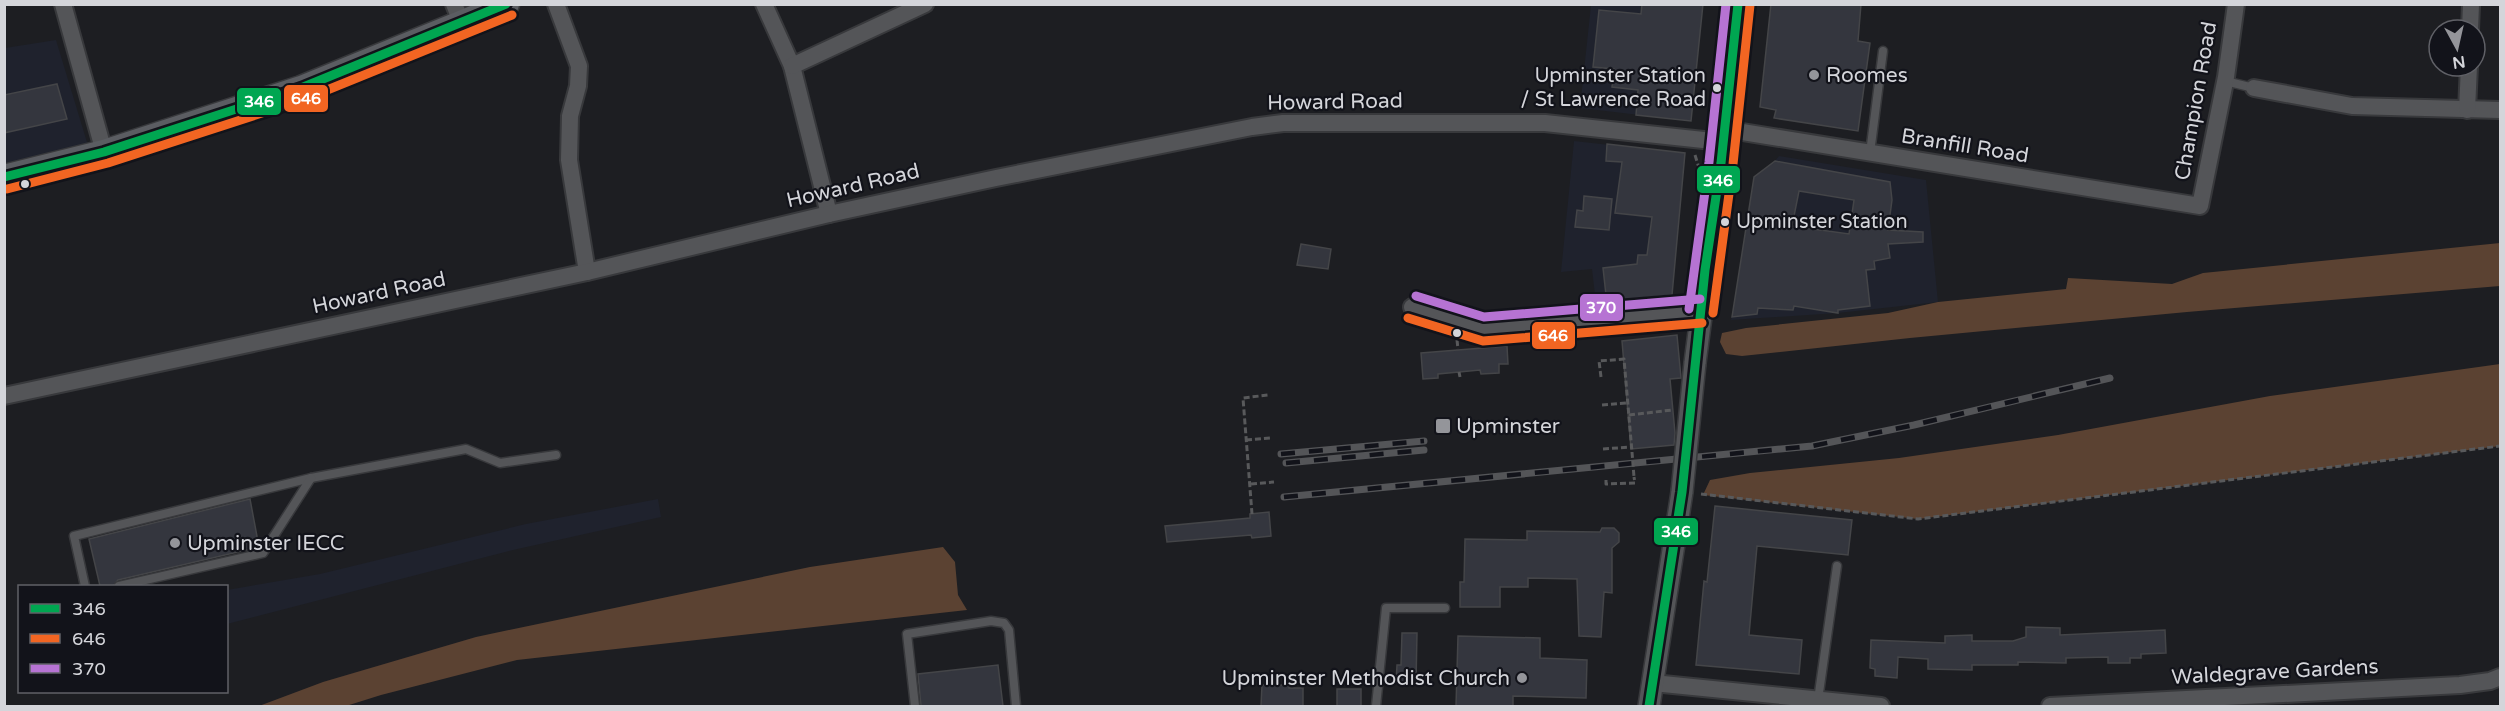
<svg xmlns="http://www.w3.org/2000/svg" width="2505" height="711" font-family="'Varela Round',sans-serif">
<style>
.built{fill:#1f222d}
.forest{fill:#5b4232}
.building{fill:#34363e;stroke:#444548;stroke-width:1.5;fill-rule:evenodd}
.lines{fill:none;stroke-linecap:round;stroke-linejoin:round}
.service-casing{stroke:#38393c;stroke-width:11}
.minor-casing{stroke:#38393c;stroke-width:20}
.tertiary-casing{stroke:#38393c;stroke-width:24}
.secondary-casing{stroke:#38393c;stroke-width:27}
.path{stroke:#58595b;stroke-width:3;stroke-dasharray:6 3;stroke-linecap:butt}
.service{stroke:#545558;stroke-width:8}
.minor{stroke:#545558;stroke-width:16}
.tertiary{stroke:#545558;stroke-width:21}
.secondary{stroke:#5b5d62;stroke-width:24}
.rail-casing{stroke:#545558;stroke-width:7}
.rail{stroke:#12131a;stroke-width:4.5;stroke-dasharray:14;stroke-linecap:butt}
.tertiary-bridge-casing{stroke:#38393c;stroke-width:24;stroke-linecap:butt}
.path-bridge{stroke:#58595b;stroke-width:3;stroke-dasharray:6 3;stroke-linecap:butt}
.tertiary-bridge{stroke:#545558;stroke-width:21}
.bus-1-casing{stroke:#12131a;stroke-width:14}
.bus-2-casing{stroke:#12131a;stroke-width:14}
.bus-3-casing{stroke:#12131a;stroke-width:14}
.bus-1{stroke:#00a651;stroke-width:9}
.bus-2{stroke:#f26522;stroke-width:9}
.bus-3{stroke:#b673d3;stroke-width:9}
.poi-dot{fill:#94959a;stroke:#12131a;stroke-width:2}
.bus-dot{fill:#d4d5da;stroke:#12131a;stroke-width:2}
.labels{text-anchor:middle;dominant-baseline:central;stroke-width:4.5;stroke-linejoin:round;paint-order:stroke}
.bus-label{font-size:20px;fill:#d4d5da;stroke:#12131a;text-anchor:end}
.poi-label{font-size:21px;fill:#d4d5da;stroke:#12131a;text-anchor:start}
.street-label{font-size:21px;fill:#d4d5da;stroke:#12131a}
.line-badge{stroke:#12131a;stroke-width:2}
.badge-label{font-size:16px;text-anchor:middle;font-weight:bold;fill:#fff}
</style>
<rect width="100%" height="100%" fill="#1d1e22"/>
<!-- built -->
<g class="built">
<path d="M1591,5H1703L1691,121L1580,108Z"/>
<path d="M56,40L96,172L5,193V48Z"/>
<path d="M1574,141L1682,153L1685,157L1672,295L1596,303L1592,269L1561,272Z"/>
<path d="M1779,156L1926,180L1938,302L1838,313L1731,320L1775,161Z"/>
<path d="M658,499L661,517L513,550L227,624V590L320,574L526,524Z"/>
</g>
<!-- forest -->
<g class="forest">
<path d="M2500,243V286L2187,312L1910,338L1742,356L1726,354L1720,342L1722,333L1746,328L1888,313L1938,302L2066,289L2068,278L2172,284L2203,273Z"/>
<path d="M2500,364V446L1918,519L1703,495L1710,480L1750,473L1899,458L2058,435L2270,396Z"/>
<path d="M943,547L955,562L958,595L967,610L517,660L381,695L346,706H259L323,682L476,637L810,567Z"/>
</g>
<!-- building -->
<g class="building">
<path d="M1642,4H1703L1691,121L1636,115L1638,90L1612,87L1614,69L1593,67L1599,10L1641,14Z"/>
<path d="M1771,4H1861L1858,41L1870,43L1858,131L1774,118L1776,110L1760,107Z"/>
<path d="M57,84L67,119L4,133V95Z"/>
<path d="M1607,144L1685,153L1672,295L1609,301V294L1606,295L1603,268L1637,264L1638,255H1647L1652,217L1615,213L1622,162L1606,161Z"/>
<path d="M1775,161L1890,182L1892,200L1888,230L1923,232V242L1888,244L1890,258L1874,261L1875,269L1866,270L1870,306L1838,310V313L1794,306L1793,310L1758,308L1757,314L1732,317L1754,177ZM1799,191L1854,200L1849,234L1792,226Z"/>
<path d="M1584,196L1612,199L1609,230L1575,227L1577,210L1583,211Z"/>
<path d="M1301,244L1331,249L1328,269L1297,265Z"/>
<path d="M1677,335L1681,378L1670,379L1675,433L1674,445L1631,449L1622,341Z"/>
<path d="M1507,346L1508,364H1499V373L1481,374L1480,370L1438,374V378L1423,379L1421,353Z"/>
<path d="M250,499L259,547L118,580L113,586H100L89,539Z"/>
<path d="M1715,506L1852,520L1848,555L1757,546L1749,635L1802,640L1799,674L1696,665L1704,581L1707,582Z"/>
<path d="M1269,512L1271,536L1252,538L1251,535L1167,542L1165,526L1250,518V514Z"/>
<path d="M1602,528H1614L1619,533V542L1612,548V593L1604,592L1601,637L1579,636L1577,579L1528,578V587H1500V607H1460V582H1464L1465,539L1527,540V531L1600,532Z"/>
<path d="M2026,627L2060,628V635L2165,630L2166,653L2141,654V658H2130V663H2108V657L2066,658V663L2018,662V665H1972V670L1928,669V659L1898,657L1897,678L1875,676V669L1870,668L1871,640L1945,643V636L1972,635V641H2013L2026,637Z"/>
<path d="M1402,633H1417L1416,683H1396L1397,665H1401Z"/>
<path d="M1458,636L1540,638V658L1587,660L1586,698L1513,696V706H1456Z"/>
<path d="M998,665L1003,706H921L918,674Z"/>
<path d="M1262,685H1289V688H1303V706H1261Z"/>
<rect x="1337" y="689" width="24" height="17"/>
</g>
<g class="lines">
<!-- service casing -->
<g class="service-casing">
<g id="service">
<path d="M2225,81L2254,88"/>
<path d="M1870,153L1883,51"/>
<path d="M85,586L74,536L311,478L466,449L500,463L556,455"/>
<path d="M119,586L263,553L311,478"/>
<path d="M1818,700L1837,566"/>
<path d="M915,706L907,634L991,621L1004,623L1009,630L1016,706"/>
<path d="M1376,706L1386,608H1445"/>
</g>
</g>
<!-- minor casing -->
<g class="minor-casing">
<g id="minor">
<path d="M63,4L104,152"/>
<path d="M454,4L462,24"/>
<path d="M556,4L579,66L578,86L570,116L569,160L587,272"/>
<path d="M764,4L792,66L829,214"/>
<path d="M2470,30L2471,4"/>
<path d="M792,66L925,4"/>
<path d="M2254,88L2352,106L2500,110"/>
<path d="M2467,110L2469,66"/>
<path d="M1724,129L2200,206L2226,77L2236,4"/>
<path d="M1412,307L1483,329L1701,311"/>
<path d="M4,396L587,272L829,214L996,178L1252,127L1283,123H1545L1722,142"/>
<path d="M1653,683L1881,706"/>
<path d="M2050,706L2460,685L2490,681L2500,677"/>
</g>
</g>
<!-- tertiary casing -->
<g class="tertiary-casing">
<g id="tertiary">
<path d="M1695,363L1721,163L1738,4"/>
<path d="M1649,706L1682,492"/>
</g>
</g>
<!-- secondary casing -->
<g class="secondary-casing">
<path id="secondary" d="M4,177L104,152L301,88L507,4"/>
</g>
<!-- path -->
<g class="path">
<path d="M1695,155L1700,171"/>
<path d="M1457,340L1458,349"/>
<path d="M1459,372L1460,377"/>
<path d="M1601,377L1599,361L1624,359L1632,452"/>
<path d="M1602,405L1627,403"/>
<path d="M1629,415L1672,410"/>
<path d="M1246,440L1270,438"/>
<path d="M1603,449L1631,447"/>
<path d="M1606,480V484L1635,483L1634,477"/>
<path d="M1251,484L1274,482"/>
<path d="M1701,494L1918,519L2500,446"/>
<path d="M1252,514L1243,398L1268,395"/>
</g>
<!-- service -->
<use href="#service" class="service"/>
<!-- minor -->
<use href="#minor" class="minor"/>
<!-- tertiary -->
<use href="#tertiary" class="tertiary"/>
<!-- secondary -->
<use href="#secondary" class="secondary"/>
<!-- rail casing -->
<g class="rail-casing">
<g id="rail">
<path d="M1281,454L1424,441"/>
<path d="M1286,463L1424,450"/>
<path d="M1284,497L1812,446L1914,425L2110,378"/>
</g>
</g>
<!-- rail -->
<use href="#rail" class="rail"/>
<!-- tertiary-bridge casing -->
<g class="tertiary-bridge-casing">
<path id="tertiary-bridge" d="M1682,492L1695,363"/>
</g>
<!-- path-bridge -->
<path class="path-bridge" d="M1632,452L1634,477"/>
<!-- tertiary-bridge -->
<use href="#tertiary-bridge" class="tertiary-bridge"/>
<!-- bus-1 casing -->
<g class="bus-1-casing">
<g id="bus-1">
<path d="M4,177L104,152L301,88L506,4"/>
<path d="M1649,706L1682,492L1705,270L1721,163L1738,4"/>
</g>
</g>
<!-- bus-2 casing -->
<g class="bus-2-casing">
<g id="bus-2">
<path d="M7,189L108,163L305,99L512,15"/>
<path d="M1713,313L1733,164L1750,5"/>
<path d="M1408,318L1483,341L1702,323"/>
</g>
</g>
<!-- bus-3 casing -->
<g class="bus-3-casing">
<g id="bus-3">
<path d="M1416,296L1484,317L1700,299"/>
<path d="M1689,309L1709,162L1726,4"/>
</g>
</g>
<!-- bus-1 -->
<use href="#bus-1" class="bus-1"/>
<!-- bus-2 -->
<use href="#bus-2" class="bus-2"/>
<!-- bus-3 -->
<use href="#bus-3" class="bus-3"/>
</g>
<!-- markers -->
<g class="poi-dot">
<circle cx="1814" cy="75" r="6"/>
<rect x="1435" y="418" width="16" height="16" rx="3"/>
<circle cx="175" cy="543" r="6"/>
<circle cx="1522" cy="678" r="6"/>
</g>
<g class="bus-dot">
<circle cx="1717" cy="88" r="5"/>
<circle cx="25" cy="184" r="5"/>
<circle cx="1725" cy="222" r="5"/>
<circle cx="1457" cy="333" r="5"/>
</g>
<g class="labels">
<!-- bus labels -->
<g class="bus-label">
<text x="1706" y="76">Upminster Station<tspan x="1706" dy="24">/ St Lawrence Road</tspan></text>
<text x="1736" y="222" text-anchor="start">Upminster Station</text>
</g>
<!-- poi labels -->
<g class="poi-label">
<text x="1826" y="75">Roomes</text>
<text x="1456" y="426">Upminster</text>
<text x="187" y="543">Upminster IECC</text>
<text x="1510" y="678" text-anchor="end">Upminster Methodist Church</text>
</g>
<!-- street labels -->
<g class="street-label">
<text transform="translate(2196 101) rotate(-80)">Champion Road</text>
<text transform="translate(1335 102) rotate(-1)">Howard Road</text>
<text transform="translate(1965 146) rotate(9)">Branfill Road</text>
<text transform="translate(853 186) rotate(-13)">Howard Road</text>
<text transform="translate(379 293) rotate(-12)">Howard Road</text>
<text transform="translate(2275 672) rotate(-3)">Waldegrave Gardens</text>
</g>
</g>
<g class="line-badge">
<rect x="283" y="84" width="46" height="29" rx="6" fill="#f26522"/>
<rect x="236" y="87" width="46" height="29" rx="6" fill="#00a651"/>
<rect x="1696" y="165" width="45" height="29" rx="6" fill="#00a651"/>
<rect x="1579" y="293" width="45" height="29" rx="6" fill="#b673d3"/>
<rect x="1531" y="321" width="45" height="29" rx="6" fill="#f26522"/>
<rect x="1653" y="517" width="46" height="29" rx="6" fill="#00a651"/>
</g>
<g class="badge-label">
<text x="306" y="104">646</text>
<text x="259" y="107">346</text>
<text x="1718" y="186">346</text>
<text x="1601" y="313">370</text>
<text x="1553" y="341">646</text>
<text x="1676" y="537">346</text>
</g>
<!-- border -->
<rect width="2505" height="711" fill="none" stroke="#d4d5da" stroke-width="12"/>
<!-- legend -->
<rect x="18" y="585" width="210" height="108" fill="#12131a" stroke="#606167" stroke-width="1.5"/>
<rect x="30" y="604" width="30" height="9" fill="#00a651" stroke="#606167" stroke-width="1.5"/>
<text x="72" y="615" font-size="18" fill="#d4d5da">346</text>
<rect x="30" y="634" width="30" height="9" fill="#f26522" stroke="#606167" stroke-width="1.5"/>
<text x="72" y="645" font-size="18" fill="#d4d5da">646</text>
<rect x="30" y="664" width="30" height="9" fill="#b673d3" stroke="#606167" stroke-width="1.5"/>
<text x="72" y="675" font-size="18" fill="#d4d5da">370</text>
<!-- north arrow -->
<g transform="translate(2457 48) rotate(172)"><circle r="28" fill="#12131a" stroke="#606167" stroke-width="1.5"/>
<path d="M0-4.5L10 22L0 15L-10 22Z" fill="#94959a"/>
<text y="-9" font-size="16" font-weight="bold" text-anchor="middle" fill="#d4d5da">N</text>
</g>
</svg>
